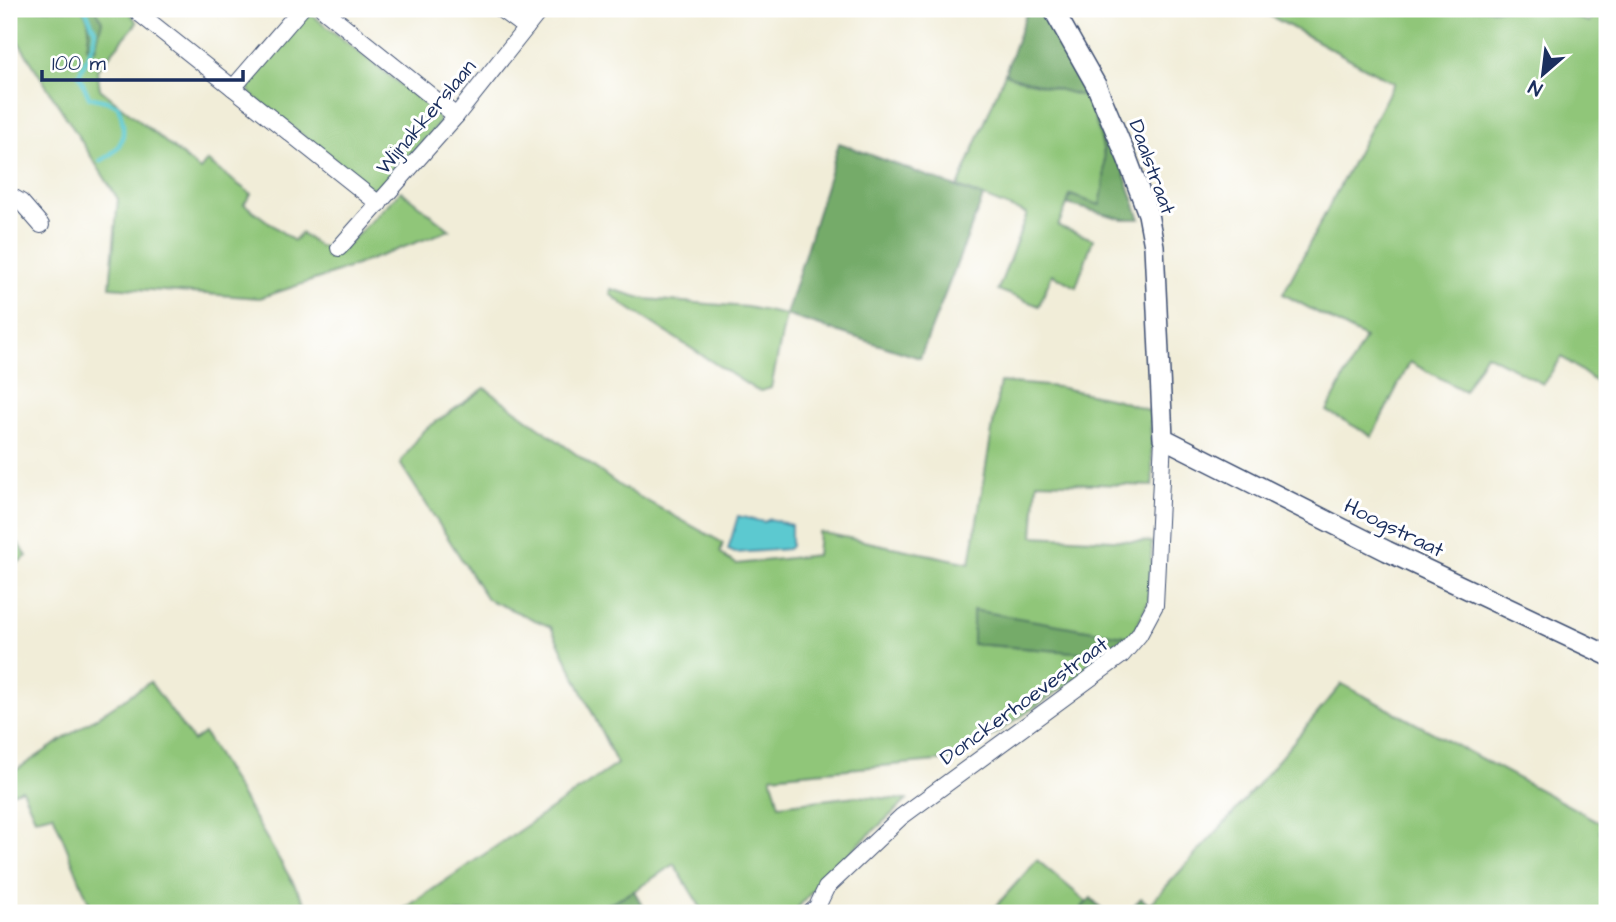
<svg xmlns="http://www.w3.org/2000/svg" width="1616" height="922" font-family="'Architects Daughter',sans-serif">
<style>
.green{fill:#90c679;stroke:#567a6c;stroke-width:2}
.forest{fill:#74ab69;stroke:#486d64;stroke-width:2}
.water{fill:#5cc9d0;stroke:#3c7c97;stroke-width:2}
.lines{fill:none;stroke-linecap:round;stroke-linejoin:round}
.stream{stroke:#5cc9d0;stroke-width:4.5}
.minor-casing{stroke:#3b4c70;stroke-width:18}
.tertiary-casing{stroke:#3b4c70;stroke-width:22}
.minor{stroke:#fff;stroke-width:16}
.tertiary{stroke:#fff;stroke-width:19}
.labels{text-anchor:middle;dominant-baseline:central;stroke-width:6;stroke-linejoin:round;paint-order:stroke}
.street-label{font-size:21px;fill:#1b2f5e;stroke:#fff}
</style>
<rect width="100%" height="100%" fill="#fff"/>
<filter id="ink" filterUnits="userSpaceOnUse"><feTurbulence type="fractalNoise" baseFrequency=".0143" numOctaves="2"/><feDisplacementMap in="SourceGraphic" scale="14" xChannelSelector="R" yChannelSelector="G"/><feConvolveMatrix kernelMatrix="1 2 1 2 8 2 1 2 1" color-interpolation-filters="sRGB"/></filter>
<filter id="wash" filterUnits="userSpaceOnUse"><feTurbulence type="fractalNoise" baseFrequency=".00686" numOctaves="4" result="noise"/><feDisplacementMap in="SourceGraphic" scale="28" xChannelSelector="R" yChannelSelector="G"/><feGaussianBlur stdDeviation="1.57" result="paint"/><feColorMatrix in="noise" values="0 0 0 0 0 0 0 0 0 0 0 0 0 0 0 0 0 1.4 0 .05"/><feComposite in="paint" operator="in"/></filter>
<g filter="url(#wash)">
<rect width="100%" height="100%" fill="#f1edd8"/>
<!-- green -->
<g class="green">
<path d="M9,9H82C92,20 89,33 87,48L102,22L96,9H128L137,23L97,70L100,89L200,170L207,161L251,194L244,204L294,241L301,233L319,246L342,250L401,191L450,230L332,274L260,298L110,287L118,199L9,27Z"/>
<path d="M1267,9H1552L1589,22L1596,9H1607V390L1562,357L1543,384L1486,354L1464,391L1410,362L1372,436L1327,411L1365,338L1283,294L1394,83L1265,13Z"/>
<path d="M312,15L437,113L440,123L379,189L368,187L250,94L247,83L305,16Z"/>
<path d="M1005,73L1012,77L1087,97C1103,139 1110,160 1100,206L1071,195L1058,226L1093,239L1076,287L1052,274L1039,306L998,290L1027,214L958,187Z"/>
<path d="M611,289L645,299L747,307L786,315L771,388L761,391L756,390L624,305L610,294Z"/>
<path d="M1000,382L1058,387L1118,400L1150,411L1153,486L1037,482L1033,536L1152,542L1149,600L1132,637L1111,634L973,644L1111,655L959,759L771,776L779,805L856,796L907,800L834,867L793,913H704L674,864L634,891L589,913H398L617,764L551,627L487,599L400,463L423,431L485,388L620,486L723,543L720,552L727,559L737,564L817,555L819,532L970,563Z"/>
<path d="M9,530L27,556L9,569Z"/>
<path d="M150,682L193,741L204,733L311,913H93L53,814L35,818L22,789L9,794V768L13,772Z"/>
<path d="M1342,684L1605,825L1600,832L1607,837V913H1159L1149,905L1232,815Z"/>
<path d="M1037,860L1087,902L1081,908L1087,913H1004L996,906Z"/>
</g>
<!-- forest -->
<g class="forest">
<path d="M82,9H96L102,21L95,50L87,48C89,33 92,21 82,9Z"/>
<path d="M1028,9H1042L1078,65L1109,130L1140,219H1123L1067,204L1070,195L1100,205C1110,160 1103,139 1087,97L1012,77L1005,73Z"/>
<path d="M839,143L983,197L920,358L786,315Z"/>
<path d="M973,610L1111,634L1132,637L1111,655L973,644Z"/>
<path d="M634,891L647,913H589Z"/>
<path d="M1091,898L1106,913H1087L1081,908Z"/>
<path d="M1141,898L1159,913H1127Z"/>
</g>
<!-- water -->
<path class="water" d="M738,516L764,522L770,519L791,525V546L788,549L735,553L728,550Z"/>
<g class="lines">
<!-- stream -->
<path class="stream" d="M85,9L95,30L93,44L79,75L89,97L106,101L118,106C128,132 125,148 100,161"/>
</g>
</g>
<g filter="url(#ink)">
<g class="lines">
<!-- minor casing -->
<g class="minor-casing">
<g id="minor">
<path d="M137,9L140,14L379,204"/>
<path d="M323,9L456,116"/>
<path d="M500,9L526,28"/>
<path d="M233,88L301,9"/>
<path d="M9,195L21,202L41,225"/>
<path d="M339,248L456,116L541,9"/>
<path d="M810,913L817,907L826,888L901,817L1122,655L1139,635L1155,605L1163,438"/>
</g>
</g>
<!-- tertiary casing -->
<g class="tertiary-casing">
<path id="tertiary" d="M1053,9L1096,85L1127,158L1148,214L1154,246L1163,438L1387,551L1607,655"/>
</g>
<!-- minor -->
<use href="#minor" class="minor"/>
<!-- tertiary -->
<use href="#tertiary" class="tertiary"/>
</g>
</g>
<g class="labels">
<!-- street labels -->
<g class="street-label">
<text transform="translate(426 117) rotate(-50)">Wijnakkerslaan</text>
<text transform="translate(1152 167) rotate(70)">Daalstraat</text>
<text transform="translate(1394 528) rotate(26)">Hoogstraat</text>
<text transform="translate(1024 701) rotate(-36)">Donckerhoevestraat</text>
</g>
</g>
<!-- margin -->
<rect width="1616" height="922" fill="none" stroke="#fff" stroke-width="35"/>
<!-- north arrow -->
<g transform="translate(1543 74) rotate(208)" stroke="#ffffff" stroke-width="5" paint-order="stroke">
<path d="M0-5L12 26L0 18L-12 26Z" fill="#1b2f5e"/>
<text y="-10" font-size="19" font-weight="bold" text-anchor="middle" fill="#1b2f5e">N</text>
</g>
<!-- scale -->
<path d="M42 70v10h201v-10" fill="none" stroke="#1b2f5e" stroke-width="3.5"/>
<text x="52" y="70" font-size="21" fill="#1b2f5e" stroke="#ffffff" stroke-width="5" paint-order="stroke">100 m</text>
</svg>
